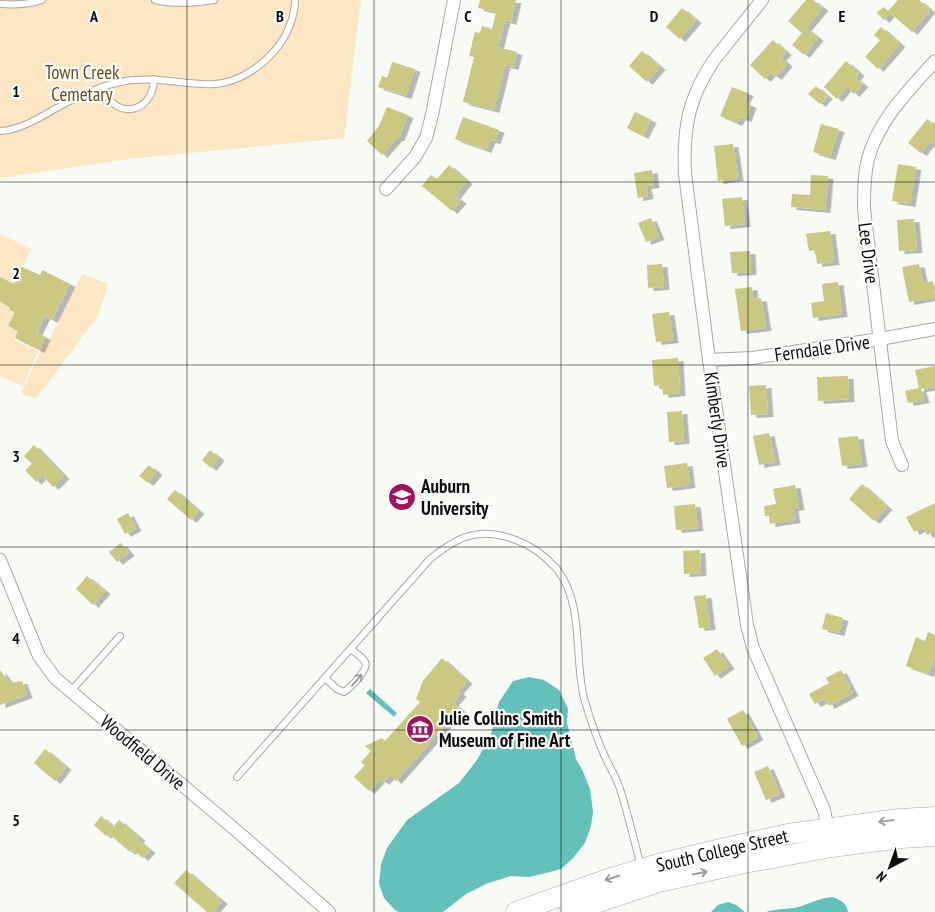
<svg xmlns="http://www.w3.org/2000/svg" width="935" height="912" font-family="'PT Sans Narrow',sans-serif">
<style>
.green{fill:#fde6c3}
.water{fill:#63c1ba}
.building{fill:#cac881;filter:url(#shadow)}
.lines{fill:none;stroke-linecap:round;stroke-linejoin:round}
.lane-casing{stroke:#a7aaa6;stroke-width:8}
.street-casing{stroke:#a7aaa6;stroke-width:14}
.primary-casing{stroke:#a7aaa6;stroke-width:21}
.lane{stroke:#fff;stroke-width:6}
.street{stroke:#fff;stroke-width:12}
.primary{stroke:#fff;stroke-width:20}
.oneway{stroke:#9e9f9e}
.grid{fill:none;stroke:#0d0e0c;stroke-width:1;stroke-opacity:0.55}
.labels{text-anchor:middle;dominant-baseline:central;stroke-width:4.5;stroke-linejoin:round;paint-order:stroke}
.park-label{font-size:19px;fill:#654b1c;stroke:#fff}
.street-label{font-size:19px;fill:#0d0e0c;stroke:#fff}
.poi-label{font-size:19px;font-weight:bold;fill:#0d0e0c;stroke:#fff;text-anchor:start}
.grid-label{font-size:16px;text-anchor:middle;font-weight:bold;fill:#0d0e0c;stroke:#fff;stroke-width:4.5;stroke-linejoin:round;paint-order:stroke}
</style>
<defs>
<filter id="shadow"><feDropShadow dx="5.5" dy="3" stdDeviation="0" flood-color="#0004"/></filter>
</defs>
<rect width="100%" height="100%" fill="#f7faf5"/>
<!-- green -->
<g class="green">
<path d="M0,0H361L344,138L129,159L0,178Z"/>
<path d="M0,234L5,236L31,249L14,284L0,277Z"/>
<path d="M82,274L108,284L98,316L36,399L21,394L44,344L47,345Z"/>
<path d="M0,302L10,307V310L15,312L8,326L18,331L14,340L38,351L23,386L0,376Z"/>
</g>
<!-- water -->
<g class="water">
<path d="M529,677L544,680L559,690L568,709L567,723L576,759L582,769L590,789L593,812L591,826L585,843L573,858L561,869L546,873L529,877L511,876L486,884L466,894L443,912H399L395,910L384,898L379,884L381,864L387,848L407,820L459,783L477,760L491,734L499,702L513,681Z"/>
<path d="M370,689L397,713L394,717L366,693Z"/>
<path d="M832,897C841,900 846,902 848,912H766C776,909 784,909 794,908C808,905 818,898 832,897Z"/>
<path d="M728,902L736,905L745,912H711L718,905Z"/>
</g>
<!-- building -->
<g class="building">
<path d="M480,0H516L511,22L505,20L498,47L517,52L513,67L505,65L494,110L463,102L474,57L469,56L475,32L480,33L482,26L492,29L496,12L478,8Z"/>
<path d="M806,0H813L823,8L806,28L818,38L804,55L792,45L802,33L788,21Z"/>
<path d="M898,0H919L930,10L912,32L890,13L884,20L877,13L883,7L888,11Z"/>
<path d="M682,8L696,20L680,39L666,27Z"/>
<path d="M881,27L900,44L878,69L865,57L880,40L874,35Z"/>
<path d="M773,40L786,52L781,58L787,64L776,77L771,73L765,79L750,65Z"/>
<path d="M642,51L660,67L647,82L629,66Z"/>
<path d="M846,61L859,73L855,78L863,84L854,94L847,87L837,99L824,87Z"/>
<path d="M392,62L415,69L406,96L378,87L382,76L387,78Z"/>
<path d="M816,86L827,96L820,104L808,94Z"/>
<path d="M732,87L748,93L744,102L751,105L746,119L740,117L737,123L720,116Z"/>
<path d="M387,107L408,115L399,138H397L382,155L367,141L379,126Z"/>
<path d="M635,112L651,120L643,136L627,128Z"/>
<path d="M463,117L499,130L495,141L490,140L486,150L455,139Z"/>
<path d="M927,119L935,125V144L931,141L921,153L908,143Z"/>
<path d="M821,124L839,129L830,157L813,152Z"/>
<path d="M733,144L738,178L718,181L714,146Z"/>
<path d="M898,164L916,167L910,204L892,201Z"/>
<path d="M449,165L467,181L455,196L461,201L452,211L422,186L431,175L437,179Z"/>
<path d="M652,170L654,185L646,186L648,196L638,198L634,173Z"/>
<path d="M811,175L828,176L825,210L791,207L792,194L810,195Z"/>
<path d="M742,197L745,224L725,226L722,199Z"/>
<path d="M651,218L659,237L646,242L638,223Z"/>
<path d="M914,219L917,250L899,251L897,220Z"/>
<path d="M830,231L834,262L817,264L815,250L809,251L806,234Z"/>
<path d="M750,251L751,272L732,273L730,252Z"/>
<path d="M662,264L664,287L648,288L647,265Z"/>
<path d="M919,264L923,283L933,281L935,297L909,302L902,267Z"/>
<path d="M22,267L40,275L42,270L70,284L52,320L45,316L37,332L45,337L39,350L15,338L18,331L8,326L15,312L9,310L10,307L0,302V277L14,284Z"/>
<path d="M838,282L842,314L813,318L811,303L824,301L822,284Z"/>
<path d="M752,287L753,299L761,298L766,328L741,331L735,289Z"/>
<path d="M669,312L673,340L656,342L652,314Z"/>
<path d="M678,358L680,393L663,395L662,385L654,386L652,360Z"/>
<path d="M935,366V387L921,389L924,400L908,403L905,391L919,388L915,370Z"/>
<path d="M848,376L849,399L818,401L817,377Z"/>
<path d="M766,385L768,414L751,415L749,386Z"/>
<path d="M682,411L684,441L669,442L667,412Z"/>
<path d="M769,433L775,462L759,465L753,436Z"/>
<path d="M858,436L862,464L842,466L838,438Z"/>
<path d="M34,445L64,476L53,487L42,475L36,482L25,470L32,464L24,456Z"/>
<path d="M210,450L219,458L211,468L202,460Z"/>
<path d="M687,463L690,485L667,488L664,466Z"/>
<path d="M149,465L157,472L148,483L139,476Z"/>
<path d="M862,484L887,507L874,521L849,499Z"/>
<path d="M795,485L799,507L793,508L795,520L770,524L769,516H765L764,506L776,504L773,489Z"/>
<path d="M175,490L199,511L191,520L167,499Z"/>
<path d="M935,503V530L927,535L923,527L914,532L906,517Z"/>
<path d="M695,504L698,528L676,530L674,506Z"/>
<path d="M128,513L136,528L125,534L117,519Z"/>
<path d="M121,543L129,553L117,562L109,552Z"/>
<path d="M700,550L701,573L684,574L683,551Z"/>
<path d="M87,576L105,591L93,605L76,589Z"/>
<path d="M706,595L710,627L699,628L694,596Z"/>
<path d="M826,613L843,618L839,633L822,629Z"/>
<path d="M928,632L935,635V657L928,674L906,666L916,637L925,641Z"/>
<path d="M717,649L729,666L715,676L703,658Z"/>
<path d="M442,658L467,681L458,691L461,694L453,703L460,709L396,781L390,775L384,782L380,779L369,791L354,777L365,765L361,762L371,751L365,746L382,738L385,741L420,702L416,699L423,681Z"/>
<path d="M0,670L10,683L22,681L27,695L0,705Z"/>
<path d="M841,670L853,693L829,706L825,699L815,704L809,694L829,683L826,678Z"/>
<path d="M743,710L758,737L742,746L727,719Z"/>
<path d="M45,749L66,767L55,781L34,763Z"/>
<path d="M768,766L780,794L766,800L754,772Z"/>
<path d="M101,816L113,827L119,820L140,838L138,840L150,850L143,858L133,850L130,852L108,833L106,836L94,825Z"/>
<path d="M186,870L222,901L213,912H207L174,883Z"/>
</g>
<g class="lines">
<!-- lane casing -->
<g class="lane-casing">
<g id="lane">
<path d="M155,0C175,5 195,3 214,0"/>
<path d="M0,4C14,5 28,5 42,0"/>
<path d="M102,87C114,120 153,115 154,79"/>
<path d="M0,131C19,130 36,120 53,110C69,101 87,92 105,86C114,84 125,80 135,80C162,77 188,86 215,84C239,82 261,67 276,49C287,36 295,17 295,0"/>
<path d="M325,678L337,689L344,692C349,689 352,685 356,681C372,663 367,662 351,649"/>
<path d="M71,691L120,636"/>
<path d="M237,777L430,559C456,538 476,527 510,538C527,544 536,549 549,561C552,565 557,568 559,572C584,607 574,658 584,698C590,719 597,740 606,759C610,768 616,777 619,786C628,813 634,840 641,867"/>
</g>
</g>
<!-- street casing -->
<g class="street-casing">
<g id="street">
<path d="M762,0L714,60C688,98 683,129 685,174L709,360L747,625L753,648L824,810L829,835"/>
<path d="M386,189L415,157L426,138L432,115L454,0"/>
<path d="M709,360L752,358L880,339L935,329"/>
<path d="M902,465L892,441L864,209C864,192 864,175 868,159C879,119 908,91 935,61"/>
<path d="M0,560L39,656L55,678L238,832L329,912"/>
</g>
</g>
<!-- primary casing -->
<g class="primary-casing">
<g id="primary">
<path d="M516,912L614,877L658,864L738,845L788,834L899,819L935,817"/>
<path d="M569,912L659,882L744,863L832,847L901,838L935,836"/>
</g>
</g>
<!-- lane -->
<use href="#lane" class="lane"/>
<!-- street -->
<use href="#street" class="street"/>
<!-- primary -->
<use href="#primary" class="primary"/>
</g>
<!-- one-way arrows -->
<defs><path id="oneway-shaft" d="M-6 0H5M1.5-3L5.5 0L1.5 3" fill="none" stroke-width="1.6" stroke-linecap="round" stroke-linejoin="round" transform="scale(1.25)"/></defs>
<g class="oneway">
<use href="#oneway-shaft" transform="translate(357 680) rotate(-49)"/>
<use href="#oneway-shaft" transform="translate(886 821) rotate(172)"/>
<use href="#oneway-shaft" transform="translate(700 873) rotate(-12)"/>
<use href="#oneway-shaft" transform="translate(612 878) rotate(162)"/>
</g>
<!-- grid -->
<path class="grid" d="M187,0V912M374,0V912M561,0V912M748,0V912M0,182H935M0,365H935M0,547H935M0,730H935"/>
<!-- icons -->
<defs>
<g id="university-disc" transform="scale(1.4375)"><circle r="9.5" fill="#a0125c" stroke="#fff"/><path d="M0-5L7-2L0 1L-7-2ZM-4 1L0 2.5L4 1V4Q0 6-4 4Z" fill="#fff"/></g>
<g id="museum-disc" transform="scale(1.4375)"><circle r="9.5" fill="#a0125c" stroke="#fff"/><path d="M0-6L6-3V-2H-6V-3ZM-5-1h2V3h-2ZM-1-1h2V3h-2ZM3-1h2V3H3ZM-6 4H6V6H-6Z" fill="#fff"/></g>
</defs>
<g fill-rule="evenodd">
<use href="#university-disc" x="402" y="497"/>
<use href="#museum-disc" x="420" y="729"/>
</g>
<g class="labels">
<!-- park labels -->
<g class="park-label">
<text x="82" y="72">Town Creek<tspan x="82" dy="22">Cemetary</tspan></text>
</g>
<!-- street labels -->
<g class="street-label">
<text transform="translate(869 253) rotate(83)">Lee Drive</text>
<text transform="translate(822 348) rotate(-8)">Ferndale Drive</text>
<text transform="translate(718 420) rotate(82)">Kimberly Drive</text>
<text transform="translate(143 752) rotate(40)">Woodfield Drive</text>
<text transform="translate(722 850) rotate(-13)">South College Street</text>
</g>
<!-- poi labels -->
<g class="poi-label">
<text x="421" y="486">Auburn<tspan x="421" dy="22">University</tspan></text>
<text x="439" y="718">Julie Collins Smith<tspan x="439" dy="22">Museum of Fine Art</tspan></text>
</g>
</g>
<g class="grid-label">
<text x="94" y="22">A</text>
<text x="280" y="22">B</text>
<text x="468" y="22">C</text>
<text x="654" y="22">D</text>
<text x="842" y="22">E</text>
<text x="16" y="97">1</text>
<text x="16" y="279">2</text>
<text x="16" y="462">3</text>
<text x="16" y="644">4</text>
<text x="16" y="826">5</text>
</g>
<!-- north arrow -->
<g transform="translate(890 867) rotate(221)" stroke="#ffffff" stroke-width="4" paint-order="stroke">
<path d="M0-4L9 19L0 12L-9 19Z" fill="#0d0e0c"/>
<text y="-8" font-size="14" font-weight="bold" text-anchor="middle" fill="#0d0e0c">N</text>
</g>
</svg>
